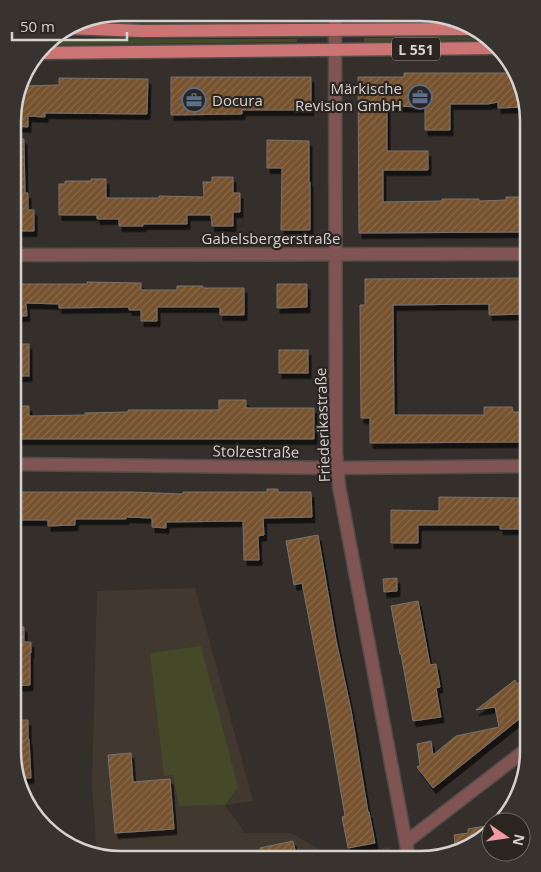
<svg xmlns="http://www.w3.org/2000/svg" width="541" height="872" font-family="'Open Sans',sans-serif">
<style>
.built{fill:#41382f}
.green{fill:#464927}
.building{fill:url(#building-hatch);stroke:#78736e;filter:url(#shadow)}
.lines{fill:none;stroke-linecap:round;stroke-linejoin:round}
.minor-casing{stroke:#514c49;stroke-width:15}
.tertiary-casing{stroke:#514c49;stroke-width:15}
.primary-casing{stroke:#514c49;stroke-width:15}
.minor{stroke:#7f5453;stroke-width:12}
.tertiary{stroke:#7f5453;stroke-width:12}
.primary{stroke:#cc7474;stroke-width:12}
.labels{text-anchor:middle;dominant-baseline:central;stroke-width:4.5;stroke-linejoin:round;paint-order:stroke}
.shield{fill:#2a2521;stroke:#a29e9b;stroke-width:1}
.shield-label{font-size:14px;font-weight:bold;fill:#d5d2cf}
.poi-label{font-size:15px;fill:#d5d2cf;stroke:#2a2521;text-anchor:end}
.street-label{font-size:15px;fill:#d5d2cf;stroke:#2a2521}
.rim{fill:none;stroke:#d5d2cf;stroke-width:2.5}
</style>
<defs>
<pattern id="building-hatch" width="6" height="6" patternUnits="userSpaceOnUse" patternTransform="scale(1.25)"><rect width="6" height="6" fill="#76522e"/><path d="M-1 1l2-2M0 6l6-6M5 7l2-2" fill="none" stroke="#896a4b"/></pattern>
<filter id="shadow"><feDropShadow dx="3" dy="5.5" stdDeviation="0" flood-color="#0009"/></filter>
</defs>
<rect width="100%" height="100%" fill="#342f2b"/>
<!-- built -->
<path class="built" d="M195,588L253,801L225,805L245,833H291L335,858L390,847L392,859H107L97,855L92,785L97,591Z"/>
<!-- green -->
<g class="green">
<path d="M487,37L492,40L364,42V38Z"/>
<path d="M100,38L147,39H297V42L45,45L48,41L81,40Z"/>
<path d="M201,646L238,787L225,805L179,806L173,775L164,776L150,653Z"/>
</g>
<!-- building -->
<g class="building">
<path d="M404,73H516L520,80L526,107L498,108V102L488,104H450V130H425V107L387,106V151H428V170H383V202L442,201V199H479V201L506,200V197H528V232L359,233L358,77H404Z"/>
<path d="M171,77H311V110H242V114L171,115Z"/>
<path d="M59,78L148,79L147,114L45,113V117L28,116V127L13,126V107L20,86L59,85Z"/>
<path d="M13,139H24L25,193H28V210H34V231H13Z"/>
<path d="M267,140L309,141V182H310V230H281L282,168H267Z"/>
<path d="M212,177H233V193H240V212H233V226H212L211,215H187V224H143V226H119V219H97V215H59V184H65V181H91V179H106V198H159V196L204,197L203,182H212Z"/>
<path d="M528,278V314L489,315V304L393,305L394,415H484V407H512L513,412H522V442L370,443V418H361L360,305H365V279Z"/>
<path d="M87,282L141,283V290H177V286H203V288H244V315H220V307H157V321H141V310H129V307L59,308V304L26,303L27,316H13V284H87Z"/>
<path d="M277,284H307V307L277,308Z"/>
<rect x="13" y="344" width="16" height="32"/>
<rect x="279" y="350" width="29" height="23"/>
<path d="M219,400H246V408H314V439H13V406H29V416L85,415V413L128,412V410H219Z"/>
<path d="M267,489H278V492H311L312,517L263,518L264,535L258,536L259,560H244L243,521L166,522V528L152,527V518L126,517V519H75V525L48,526V520H13V492H131L183,494V492H267Z"/>
<path d="M439,497L522,498V529H500V525H418V543H391V510L439,511Z"/>
<path d="M318,535L336,640L351,710L368,812H369L375,843L348,848L342,817L345,816L327,712L302,583L294,585L286,541Z"/>
<path d="M397,578V591L384,592L383,579Z"/>
<path d="M418,601L430,665L436,664L440,687L436,688L441,717L413,721L401,654H400L391,606Z"/>
<path d="M13,626L24,627V642H31V653H30V685L13,686Z"/>
<path d="M528,675V712L433,788L417,767L420,765L417,744L431,741L433,755L456,736L499,727L495,707L476,710L515,680L517,684Z"/>
<path d="M13,720H28V739H29L31,778H18L12,751Z"/>
<path d="M131,753L133,782L170,779L174,829L115,833L108,755Z"/>
<path d="M491,825V829L461,851L456,852L454,835L468,833V829Z"/>
<path d="M293,841L297,859H263L260,848Z"/>
</g>
<g class="lines">
<!-- minor casing -->
<g class="minor-casing">
<g id="minor">
<path d="M13,255L528,254"/>
<path d="M13,464L337,468L528,466"/>
<path d="M406,842L528,748"/>
</g>
</g>
<!-- tertiary casing -->
<g class="tertiary-casing">
<path id="tertiary" d="M335,14L336,453L339,486L409,859"/>
</g>
<!-- primary casing -->
<g class="primary-casing">
<g id="primary">
<path d="M68,28L142,31L470,29"/>
<path d="M39,53L498,48"/>
</g>
</g>
<!-- minor -->
<use href="#minor" class="minor"/>
<!-- tertiary -->
<use href="#tertiary" class="tertiary"/>
<!-- primary -->
<use href="#primary" class="primary"/>
</g>
<!-- icons -->
<defs>
<g id="office-ring" transform="scale(1.25)"><circle r="9.5" fill="#2a2521" stroke="#5c6f8a" stroke-width="1.5"/><path d="M-6-3h4V-5.5h4V-3h4V5H-6ZM-1-4.5V-3h2v-1.5ZM-6 0V1H6V0Z" fill="#5c6f8a"/></g>
</defs>
<g fill-rule="evenodd">
<use href="#office-ring" x="420" y="97"/>
<use href="#office-ring" x="194" y="100"/>
</g>
<g class="labels">
<!-- shield labels -->
<rect class="shield" x="392" y="37.5" width="48" height="23" rx="4"/>
<g class="shield-label">
<text x="416" y="49">L 551</text>
</g>
<!-- poi labels -->
<g class="poi-label">
<text x="402" y="88">Märkische<tspan x="402" dy="17">Revision GmbH</tspan></text>
<text x="212" y="100" text-anchor="start">Docura</text>
</g>
<!-- street labels -->
<g class="street-label">
<text x="271" y="238">Gabelsbergerstraße</text>
<text transform="translate(322 425) rotate(-92)">Friederikastraße</text>
<text transform="translate(256 451) rotate(1)">Stolzestraße</text>
</g>
</g>
<!-- crop -->
<path d="M0 0H541V872H0ZM121 21H420A100 100 0 0 1 520 121V751A100 100 0 0 1 420 851H121A100 100 0 0 1 21 751V121A100 100 0 0 1 121 21Z" fill="#38332f" fill-rule="evenodd"/>
<path class="rim" d="M121 21H420A100 100 0 0 1 520 121V751A100 100 0 0 1 420 851H121A100 100 0 0 1 21 751V121A100 100 0 0 1 121 21Z"/>
<!-- north arrow -->
<g transform="translate(506 837) rotate(103)"><circle r="24" fill="#2a2521" stroke="#6e6a67"/>
<path d="M0-4L9 19L0 12L-9 19Z" fill="#f49aa5"/>
<text y="-8" font-size="14" font-weight="bold" text-anchor="middle" fill="#d5d2cf">N</text>
</g>
<!-- scale -->
<path d="M12 32v8h115v-8" fill="none" stroke="#d5d2cf" stroke-width="2.5"/>
<text x="20" y="32" font-size="15" fill="#d5d2cf" stroke="#2a2521" stroke-width="4" paint-order="stroke">50 m</text>
</svg>
